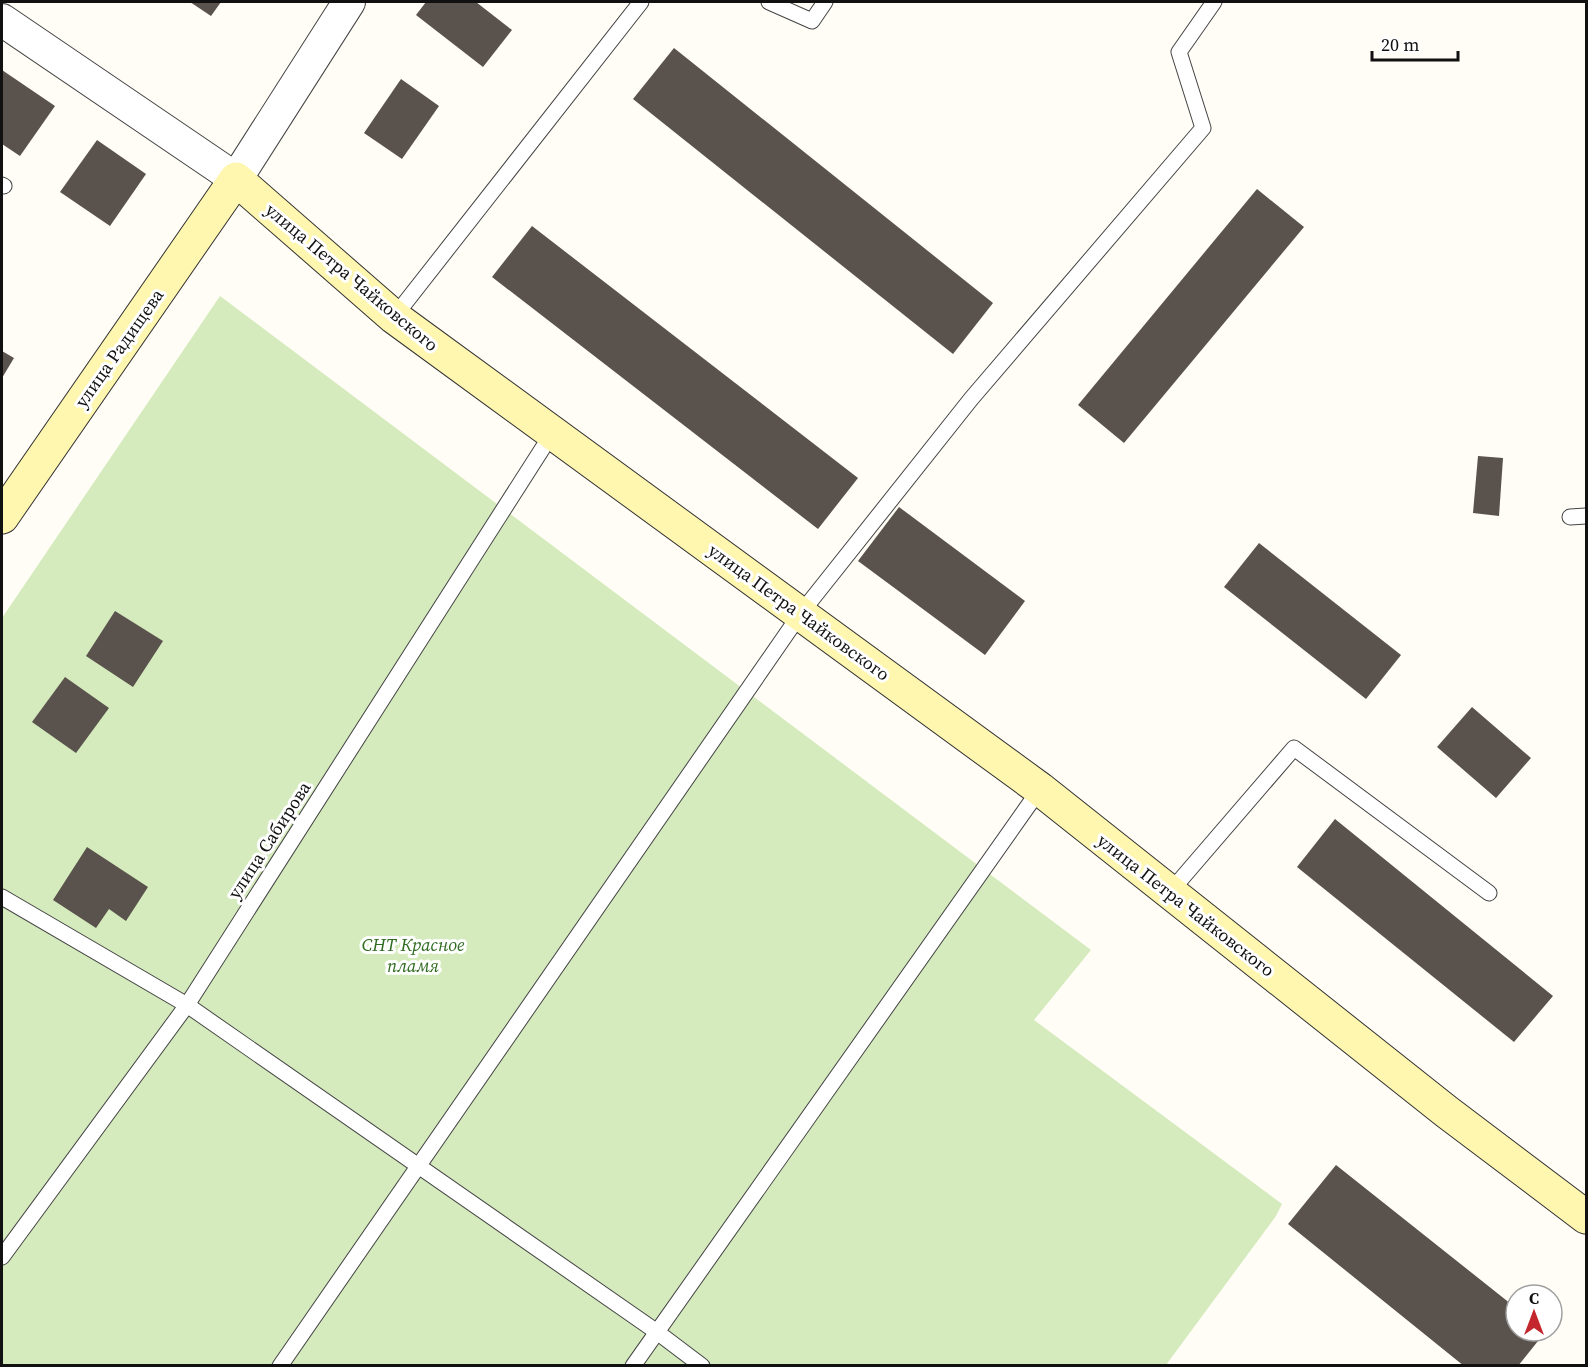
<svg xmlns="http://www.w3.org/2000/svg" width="1588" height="1367" font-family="'Source Serif 4',serif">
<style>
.green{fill:#d5ebbd}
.building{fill:#5a524d}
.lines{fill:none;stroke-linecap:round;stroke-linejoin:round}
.lane-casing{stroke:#444;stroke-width:17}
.street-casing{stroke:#444;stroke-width:34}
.secondary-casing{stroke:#333;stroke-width:35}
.lane{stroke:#fff;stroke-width:15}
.street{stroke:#fff;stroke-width:32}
.secondary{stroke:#fff6b0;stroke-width:33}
.labels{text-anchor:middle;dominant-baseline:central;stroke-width:6;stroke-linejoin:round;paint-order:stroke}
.street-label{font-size:18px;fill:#111;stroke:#fff}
.park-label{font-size:18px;font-style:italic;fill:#2f6b1f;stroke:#fff}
</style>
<rect width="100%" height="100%" fill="#fffdf5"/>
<!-- green -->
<path class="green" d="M220,296L1091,950L1034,1020L1282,1204L1276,1216L1166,1365L2,1366V618Z"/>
<!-- building -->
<g class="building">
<path d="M190,2H221L211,16Z"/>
<path d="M426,2H476L512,30L483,67L416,15Z"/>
<path d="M674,48L993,303L953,354L633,99Z"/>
<path d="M2,70L55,106L20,156L2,144Z"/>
<path d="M401,79L439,106L402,159L364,133Z"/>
<path d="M97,140L146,174L110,226L60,192Z"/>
<path d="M1257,189L1304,227L1124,443L1078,405Z"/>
<path d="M532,226L858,478L818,529L492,277Z"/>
<path d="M2,351L14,358L2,378Z"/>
<path d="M1478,456L1503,458L1499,516L1473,513Z"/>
<path d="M899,507L1025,601L985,655L858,561Z"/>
<path d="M1259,543L1401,655L1366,699L1224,587Z"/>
<path d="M115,611L163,641L133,687L86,656Z"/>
<path d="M65,677L109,708L76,753L32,722Z"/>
<path d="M1472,707L1531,758L1496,798L1437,747Z"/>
<path d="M1335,819L1553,996L1514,1042L1297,867Z"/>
<path d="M87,847L148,887L126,921L109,909L96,928L53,900Z"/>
<path d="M1336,1165L1516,1308V1331H1546L1518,1366H1464L1288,1224Z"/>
</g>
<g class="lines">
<!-- lane casing -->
<g class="lane-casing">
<g id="lane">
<path d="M769,2L812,21L825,2"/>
<path d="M2,185L4,186"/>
<path d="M394,317L641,2"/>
<path d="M1570,517L1586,516"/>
<path d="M1170,892L1294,748L1489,893"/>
<path d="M2,897L187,1005L657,1332L702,1366"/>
<path d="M2,1257L187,1005L553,432"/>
<path d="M280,1366L801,613L971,399L1203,128L1179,52L1214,2"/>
<path d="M633,1366L1040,789"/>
</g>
</g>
<!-- street casing -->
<g class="street-casing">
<path id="street" d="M2,20L236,179L349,2"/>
</g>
<!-- secondary casing -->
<g class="secondary-casing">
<path id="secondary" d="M2,517L236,179L394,317L1040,789L1447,1112L1586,1217"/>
</g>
<!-- lane -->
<use href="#lane" class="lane"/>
<!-- street -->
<use href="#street" class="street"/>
<!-- secondary -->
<use href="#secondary" class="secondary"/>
</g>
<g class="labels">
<!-- street labels -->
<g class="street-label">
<text transform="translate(352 277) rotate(40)">улица Петра Чайковского</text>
<text transform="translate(119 348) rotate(-55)">улица Радищева</text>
<text transform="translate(799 612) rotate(36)">улица Петра Чайковского</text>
<text transform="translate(269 840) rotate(-57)">улица Сабирова</text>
<text transform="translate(1186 905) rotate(38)">улица Петра Чайковского</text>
</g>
<!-- park labels -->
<g class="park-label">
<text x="413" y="944">СНТ Красное<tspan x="413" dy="21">пламя</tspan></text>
</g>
</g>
<!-- border -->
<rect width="1588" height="1367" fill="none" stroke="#111111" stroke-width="6"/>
<!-- north arrow -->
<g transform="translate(1534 1313)"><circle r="28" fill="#ffffff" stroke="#a0a0a0" stroke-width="1.5"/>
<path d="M0-4.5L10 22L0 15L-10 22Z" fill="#c4262e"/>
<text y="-9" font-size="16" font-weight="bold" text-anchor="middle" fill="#111111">С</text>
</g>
<!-- scale -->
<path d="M1372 51v9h86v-9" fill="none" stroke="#111111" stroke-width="3"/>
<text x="1381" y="51" font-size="18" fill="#111111" stroke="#ffffff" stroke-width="4.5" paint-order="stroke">20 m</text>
</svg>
